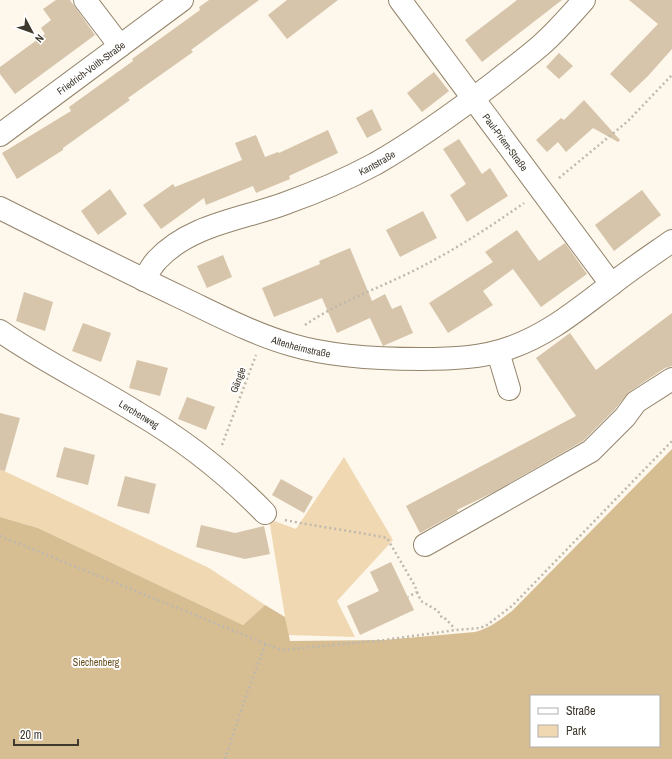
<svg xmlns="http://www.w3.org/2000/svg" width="672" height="759" font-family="'Archivo Narrow',sans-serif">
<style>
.green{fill:#f0d9b2}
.forest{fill:#d6bd92;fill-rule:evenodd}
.building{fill:#d6c5aa}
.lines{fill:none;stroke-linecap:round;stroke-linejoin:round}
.minor-casing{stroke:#93846a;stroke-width:24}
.path{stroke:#beb8ad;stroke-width:2.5;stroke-dasharray:2 3;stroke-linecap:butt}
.minor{stroke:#fff;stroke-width:22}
.labels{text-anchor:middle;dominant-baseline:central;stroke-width:4;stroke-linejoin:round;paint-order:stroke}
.street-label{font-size:10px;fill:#3e382d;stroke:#fff}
.park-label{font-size:10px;fill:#674d1b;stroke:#fff}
</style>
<rect width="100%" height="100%" fill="#fef7ec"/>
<!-- green -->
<g class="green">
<path d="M344,457L393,540L337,601L355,637L288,635L269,519L296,529Z"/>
<path d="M0,469L209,568L265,605L243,625L38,528L0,517Z"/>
</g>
<!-- forest -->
<path class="forest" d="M672,449V759H0V517L38,528L243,625L265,605L285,617L290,641L384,640L475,632C490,628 500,620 512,611ZM531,696H659V746H531Z"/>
<!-- building -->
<g class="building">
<path d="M56,0H70L95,35L15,94L0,74V67L45,34L41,28L51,20L43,9Z"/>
<path d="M209,0H259L191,50L193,52L128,98L130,100L63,148V150L17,179L2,153L71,111L69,107L133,61L132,59L200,10L199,7Z"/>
<path d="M287,0H338L287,39L268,15Z"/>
<path d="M517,0H562L482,62L465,40Z"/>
<path d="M629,0H672V49L648,76L630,93L610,74L658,24Z"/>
<path d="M559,53L573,66L559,79L546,67Z"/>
<path d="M434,72L449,91L422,112L407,93Z"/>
<path d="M584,100L620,140L618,142L593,128L566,152L558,142L547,152L536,140L561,118L564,120Z"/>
<path d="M372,109L382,130L367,138L356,118Z"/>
<path d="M328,130L338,153L289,176L290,179L256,193L253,186L206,205L204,198L161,229L143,205L173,184L175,187L242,160L235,143L256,135L265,157L278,152L279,153Z"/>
<path d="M459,139L482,174L490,168L508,196L467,222L450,195L466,184L443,149Z"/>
<path d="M110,189L127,214L98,235L81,211Z"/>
<path d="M642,190L661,215L614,251L595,225Z"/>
<path d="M423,211L437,238L400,257L386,230Z"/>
<path d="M517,230L539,261L565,243L587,274L541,307L513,269L483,291L493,305L448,333L429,303L493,262L485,252Z"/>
<path d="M350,248L372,301L385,294L392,309L401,305L413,333L383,346L370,318L337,333L322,298L274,317L262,288L320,264L319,261Z"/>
<path d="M223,255L232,277L207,288L197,266Z"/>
<path d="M24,292L53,302L45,331L16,321Z"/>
<path d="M672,313V366L665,368L629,392L615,409L583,441L494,492L457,510L458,512L420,533L406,506L576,416L536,358L570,333L596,370Z"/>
<path d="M83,323L111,333L101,362L72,351Z"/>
<path d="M137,360L168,368L160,396L129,388Z"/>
<path d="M187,397L215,407L206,430L178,419Z"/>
<path d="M0,413L20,418L5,471L0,470Z"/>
<path d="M64,447L95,455L88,485L56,477Z"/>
<path d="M125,476L156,484L149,514L117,506Z"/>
<path d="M281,479L313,497L304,513L272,495Z"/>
<path d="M201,525L235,533L264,526L270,554L245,559L196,547Z"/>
<path d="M391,562L414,610L360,635L347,606L379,591L370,572Z"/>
</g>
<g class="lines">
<!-- minor casing -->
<g class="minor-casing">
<g id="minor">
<path d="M85,0L120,46"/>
<path id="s1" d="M400,0L611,284"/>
<path id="s2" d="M0,135L182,0"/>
<path id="s3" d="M0,208C60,238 119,268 180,297C216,314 253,334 292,345C332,357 379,359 421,359C451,359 483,358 512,347C551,333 579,308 612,284C631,269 652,255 672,241"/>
<path id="s4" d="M144,280C148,273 152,265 157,260C190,224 244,219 286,203C317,192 347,179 375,164C417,140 457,111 495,82C510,70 526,58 540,46C556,32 570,16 584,0"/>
<path id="s5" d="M0,331C43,361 91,384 136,412C184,440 227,474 265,513"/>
<path d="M498,352L509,389"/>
<path d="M425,545L591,451L625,417L636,402L672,379"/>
</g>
</g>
<!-- path -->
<g class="path">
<path d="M559,178L628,121L672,75"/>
<path d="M305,325C337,303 374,290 409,273C450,253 487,229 524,203"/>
<path d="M222,445L256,355"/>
<path d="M285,520C319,527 353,531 387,538L415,586L417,592L408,597"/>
<path d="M0,536L281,650L384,640L456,630L480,628L487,625L512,606L672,441"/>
<path d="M417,592L421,601L438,611L442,618L446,619L455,629"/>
<path d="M225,759L246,696L266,643"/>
</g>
<!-- minor -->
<use href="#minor" class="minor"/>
</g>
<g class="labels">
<!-- street labels -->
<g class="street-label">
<text stroke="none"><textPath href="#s2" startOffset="113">Friedrich-Voith-Straße</textPath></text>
<text stroke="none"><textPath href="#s1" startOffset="177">Paul-Priem-Straße</textPath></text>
<text stroke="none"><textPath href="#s4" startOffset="266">Kantstraße</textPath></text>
<text stroke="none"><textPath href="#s3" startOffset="332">Altenheimstraße</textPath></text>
<text transform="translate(238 380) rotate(-69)">Gängle</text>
<text stroke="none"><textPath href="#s5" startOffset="162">Lerchenweg</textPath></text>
</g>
<!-- park labels -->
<g class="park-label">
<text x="96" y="662">Siechenberg</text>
</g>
</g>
<!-- legend -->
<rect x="530" y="695" width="130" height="52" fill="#ffffff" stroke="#b2afab"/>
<rect x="538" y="708" width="20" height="6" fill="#ffffff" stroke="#b2afab"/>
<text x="566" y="715" font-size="12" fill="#3e382d">Straße</text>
<rect x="538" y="725" width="20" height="12" fill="#f0d9b2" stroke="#b2afab"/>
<text x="566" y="735" font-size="12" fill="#3e382d">Park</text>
<!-- north arrow -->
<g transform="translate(32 32) rotate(131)" stroke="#ffffff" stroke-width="3" paint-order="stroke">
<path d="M0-3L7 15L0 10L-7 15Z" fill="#3e382d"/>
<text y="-6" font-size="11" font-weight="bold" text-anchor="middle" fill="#3e382d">N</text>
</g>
<!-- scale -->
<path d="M14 739v6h64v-6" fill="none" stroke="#3e382d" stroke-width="2"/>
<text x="20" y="739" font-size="12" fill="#3e382d" stroke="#ffffff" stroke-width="3" paint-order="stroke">20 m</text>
</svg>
